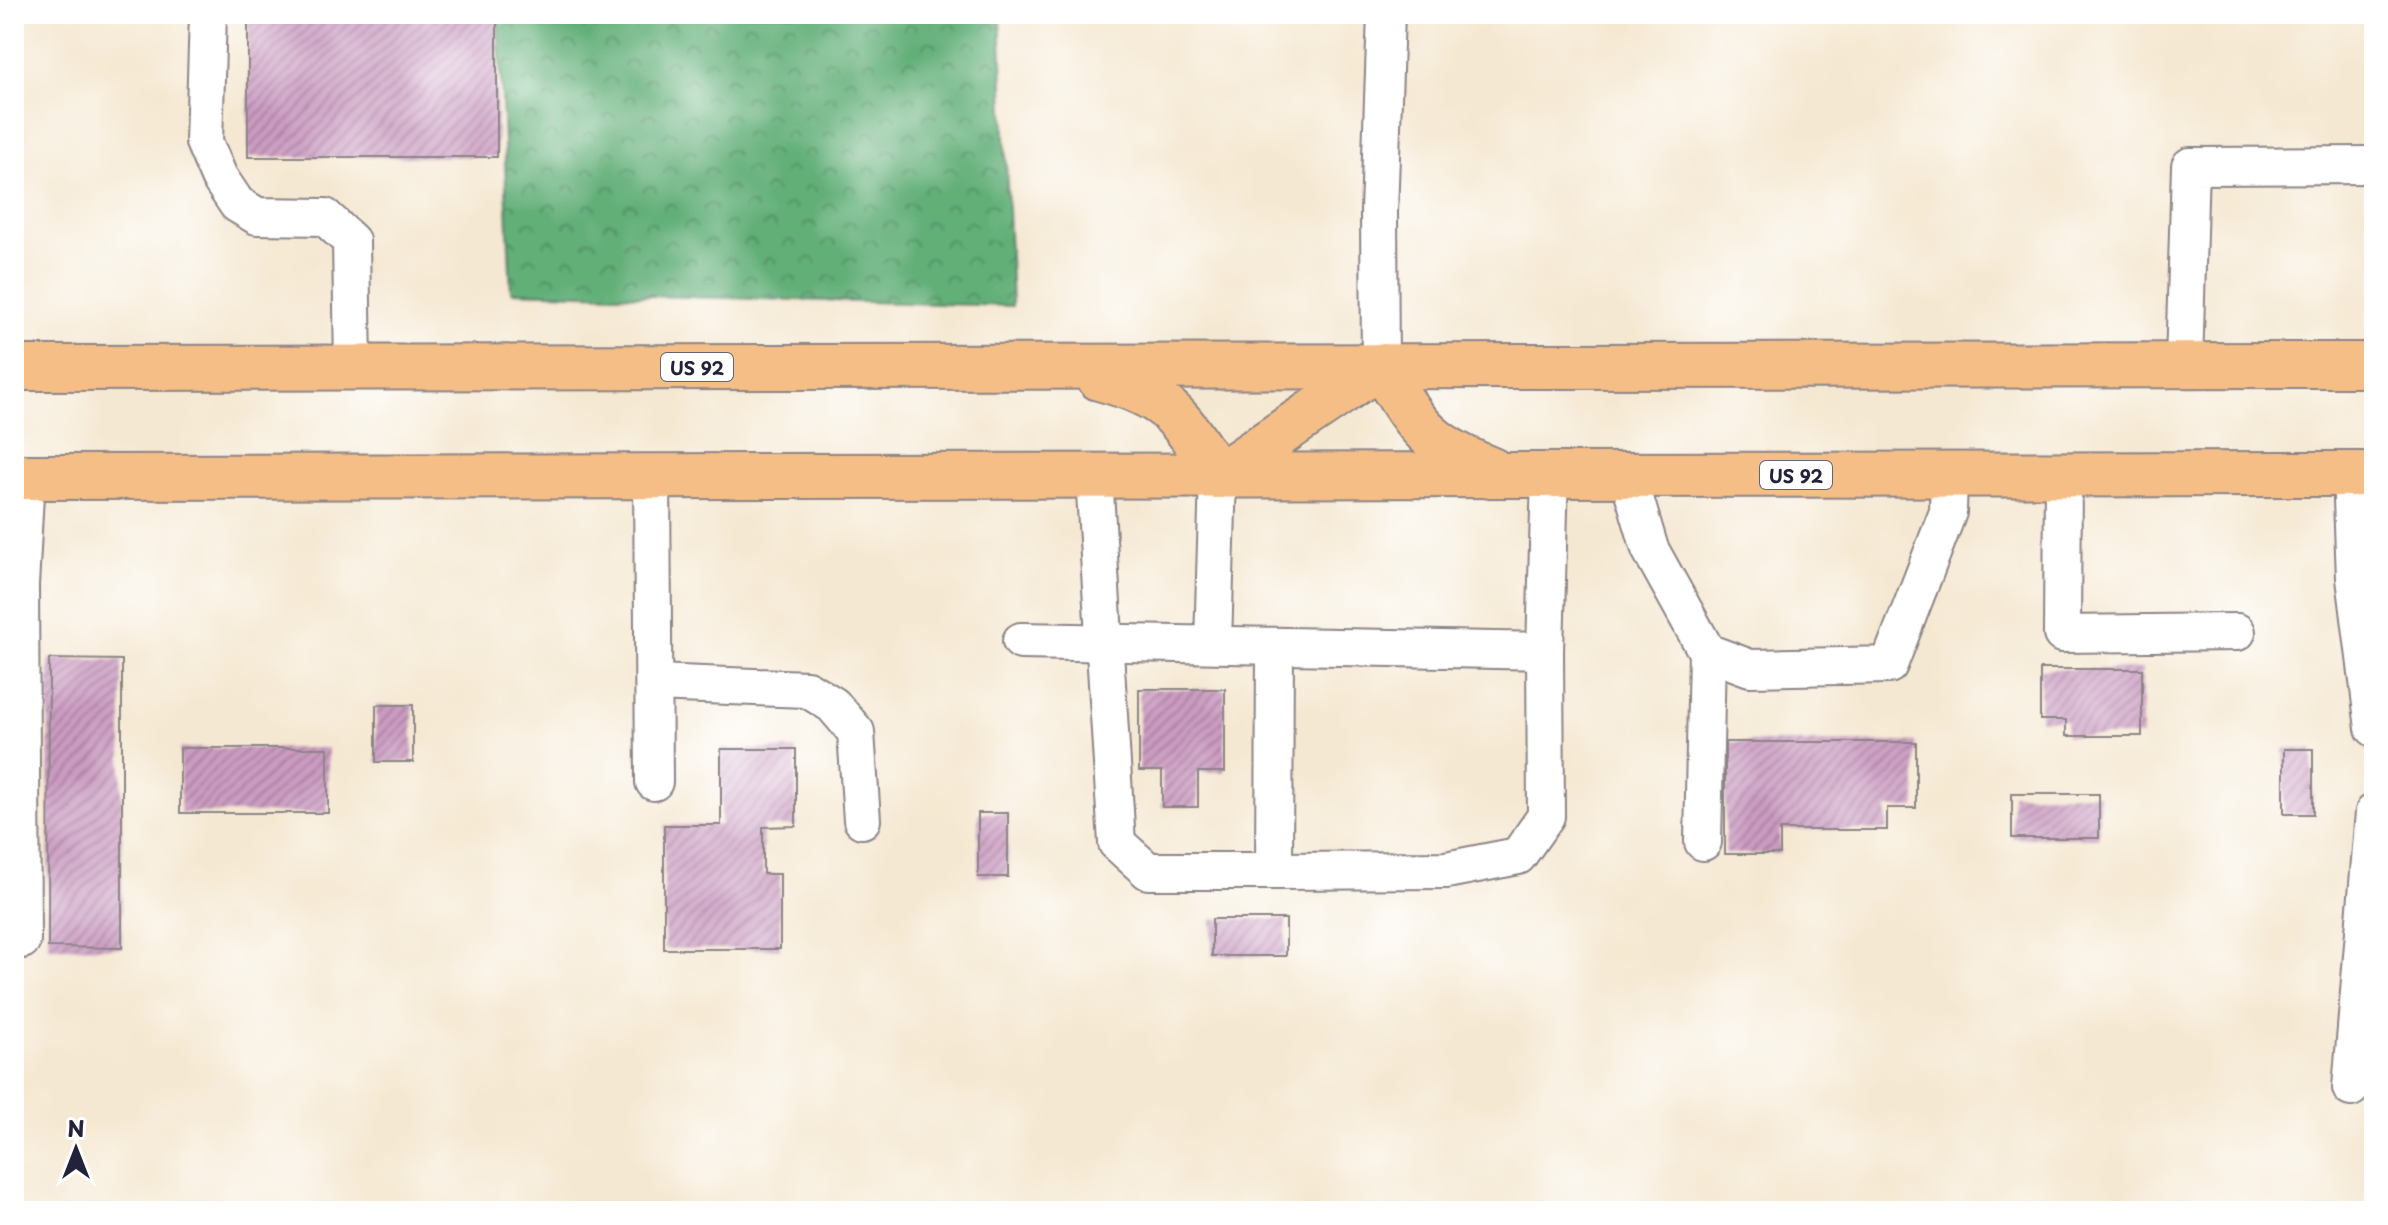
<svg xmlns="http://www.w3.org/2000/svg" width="2388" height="1225" font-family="'Playpen Sans',sans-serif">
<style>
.forest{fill:url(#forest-crowns);stroke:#42685a;stroke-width:2}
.building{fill:url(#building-hatch)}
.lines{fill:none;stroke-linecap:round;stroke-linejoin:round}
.minor-casing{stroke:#8c8586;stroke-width:40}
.major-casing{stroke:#8c8586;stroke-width:48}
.minor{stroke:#fff;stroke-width:36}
.major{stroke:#f6be87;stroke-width:44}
.labels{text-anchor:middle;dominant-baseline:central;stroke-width:8;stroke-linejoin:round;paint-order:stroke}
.shield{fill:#fff;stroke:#646476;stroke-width:2}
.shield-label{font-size:18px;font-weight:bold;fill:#22223b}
</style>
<defs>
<pattern id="forest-crowns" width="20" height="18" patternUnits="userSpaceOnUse" patternTransform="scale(2)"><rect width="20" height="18" fill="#62af78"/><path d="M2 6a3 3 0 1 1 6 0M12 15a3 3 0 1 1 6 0" fill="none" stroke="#508e64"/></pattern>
<pattern id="building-hatch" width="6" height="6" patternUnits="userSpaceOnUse" patternTransform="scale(2)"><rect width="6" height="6" fill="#cb9bc1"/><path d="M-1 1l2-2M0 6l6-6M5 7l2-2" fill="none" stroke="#a47e9e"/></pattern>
</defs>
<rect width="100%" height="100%" fill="#fff"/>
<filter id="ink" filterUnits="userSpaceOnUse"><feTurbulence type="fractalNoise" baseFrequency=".0125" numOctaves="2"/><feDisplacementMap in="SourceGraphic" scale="16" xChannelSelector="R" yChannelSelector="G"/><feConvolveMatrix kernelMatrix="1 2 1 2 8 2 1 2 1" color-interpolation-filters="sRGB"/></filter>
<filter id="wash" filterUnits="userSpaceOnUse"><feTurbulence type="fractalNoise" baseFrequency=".006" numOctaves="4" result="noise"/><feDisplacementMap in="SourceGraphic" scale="32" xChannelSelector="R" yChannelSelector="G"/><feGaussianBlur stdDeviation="1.8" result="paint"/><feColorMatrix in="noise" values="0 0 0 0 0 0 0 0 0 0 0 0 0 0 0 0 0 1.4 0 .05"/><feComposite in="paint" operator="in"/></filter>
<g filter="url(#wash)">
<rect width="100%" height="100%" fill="#f5e8d2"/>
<!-- forest -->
<path class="forest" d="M498,14H1000L1012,306L511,292Z"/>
<g id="blocks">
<!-- building -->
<g class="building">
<rect x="248" y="14" width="249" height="143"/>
<path d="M49,659L122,660V948L48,947Z"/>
<path d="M2040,669H2142V736H2066V720H2040Z"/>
<path d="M1139,689H1225V772H1198V807H1162V771H1139Z"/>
<rect x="376" y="705" width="37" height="57"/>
<path d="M1725,742H1916V808H1887V830H1780V854H1725Z"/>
<rect x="180" y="748" width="148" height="65"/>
<path d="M721,749H796V826L763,827V874H780V949H664V825H721Z"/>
<rect x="2284" y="749" width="29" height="65"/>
<rect x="2012" y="794" width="87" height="44"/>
<rect x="978" y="813" width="30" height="64"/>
<rect x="1212" y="919" width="74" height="37"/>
</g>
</g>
</g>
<g filter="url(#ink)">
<use href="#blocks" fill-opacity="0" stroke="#8c8586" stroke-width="2"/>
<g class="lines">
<!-- minor casing -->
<g class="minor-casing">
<g id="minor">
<path d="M208,14L204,142L219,177L237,204L257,216L325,217L351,241L353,368"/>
<path d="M2184,365L2190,166L2374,165"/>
<path d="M1380,366L1379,212L1386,14"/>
<path d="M2351,474L2355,578L2374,728"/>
<path d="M1628,475L1650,549L1707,652L1750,668L1889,665L1948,512L1949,475"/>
<path d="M2063,475L2062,634L2237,632"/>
<path d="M652,476L654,782"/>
<path d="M1094,476L1117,843L1148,871H1274L1275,646"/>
<path d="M1021,641L1545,651L1550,475"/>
<path d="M1213,644L1218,476"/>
<path d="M654,683L807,689L833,705L856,732L862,820"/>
<path d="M1703,842L1707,652"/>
<path d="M1274,871L1446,870L1518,856L1546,816L1545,651"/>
<path d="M22,940L20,585L26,477"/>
<path d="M2351,1088L2374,812"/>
</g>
</g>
<!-- major casing -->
<g class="major-casing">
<g id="major">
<path d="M1380,366C1418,426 1423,443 1492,470"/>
<path d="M14,368L2374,365"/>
<path d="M1099,378C1171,398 1178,415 1218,476"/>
<path d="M1218,476L1380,366"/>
<path d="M14,477L2374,474"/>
</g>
</g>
<!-- minor -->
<use href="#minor" class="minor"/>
<!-- major -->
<use href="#major" class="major"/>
</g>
</g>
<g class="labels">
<!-- shield labels -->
<g class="shield">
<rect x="661" y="353" width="72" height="28" rx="6"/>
<rect x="1760" y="461" width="72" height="28" rx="6"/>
</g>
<g class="shield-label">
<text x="697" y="367">US 92</text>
<text x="1796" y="475">US 92</text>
</g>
</g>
<!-- margin -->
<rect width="2388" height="1225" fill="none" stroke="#fff" stroke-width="48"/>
<!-- north arrow -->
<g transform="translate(76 1149)" stroke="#ffffff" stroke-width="6" paint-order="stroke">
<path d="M0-6L14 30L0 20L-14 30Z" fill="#22223b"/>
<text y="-12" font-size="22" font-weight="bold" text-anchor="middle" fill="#22223b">N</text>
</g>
</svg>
